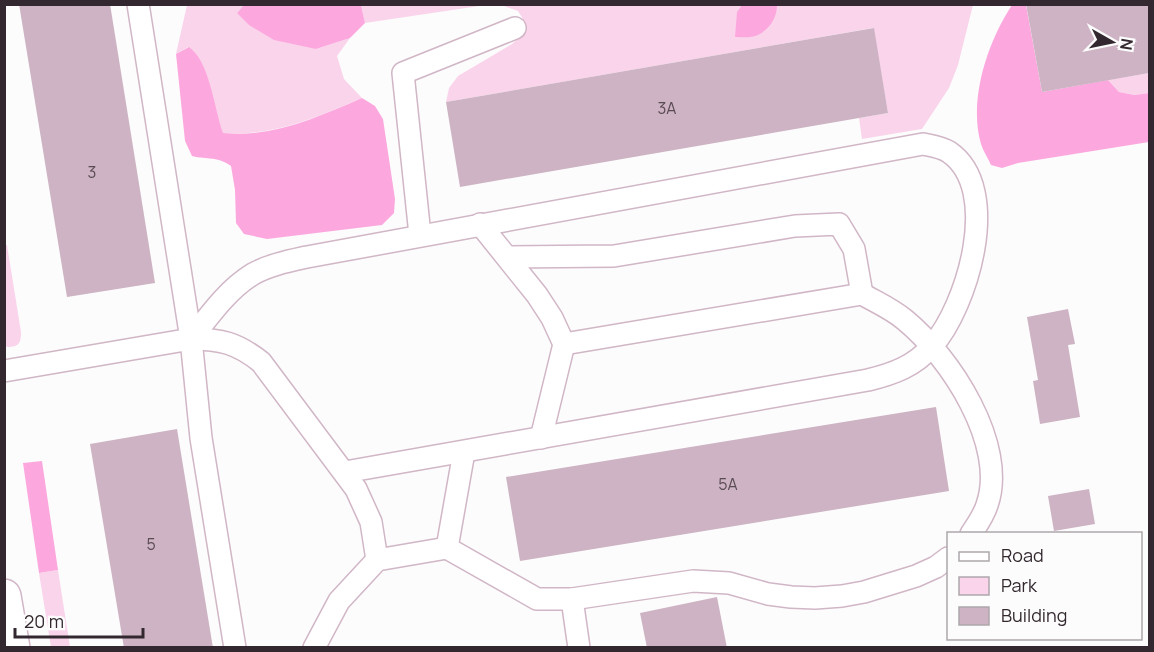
<svg xmlns="http://www.w3.org/2000/svg" width="1154" height="652" font-family="Manrope,sans-serif">
<style>
.green{fill:#fad4eb}
.forest{fill:#fca8df}
.building{fill:#cdb3c3}
.lines{fill:none;stroke-linecap:round;stroke-linejoin:round}
.service-casing{stroke:#d1b6c6;stroke-width:24}
.tertiary-casing{stroke:#d1b6c6;stroke-width:36}
.service{stroke:#fff;stroke-width:21}
.tertiary{stroke:#fff;stroke-width:33}
.labels{text-anchor:middle;stroke-width:5;stroke-linejoin:round;paint-order:stroke}
.number-label{font-size:16px;fill:#5a4b54}
</style>
<rect width="100%" height="100%" fill="#fcfcfc"/>
<g class="green">
<path d="M187,5H245L237,13L316,49L350,38L337,56L344,79L362,98C318,117 272,137 222,133L205,72L188,47L176,54Z"/>
<path d="M361,5H973L958,65L949,88L922,129L862,139L859,118L888,113L873,28L446,102L449,88L458,76L512,44L524,34L523,19L518,11L504,6L486,5L365,23Z"/>
<path d="M1149,73V93L1136,95L1119,92L1108,80Z"/>
<path d="M5,245H7L21,332C21,343 19,347 7,347L5,345Z"/>
<path d="M58,570L70,647H51L39,573Z"/>
</g>
<g class="forest">
<path d="M245,4L361,5L365,23L350,38L316,49L274,40L249,25L237,13Z"/>
<path d="M742,5H777C777,18 769,31 755,36C750,38 741,37 735,37L737,12Z"/>
<path d="M1012,5H1026L1042,92L1108,80L1119,92L1135,95L1149,93V142L1018,163L1002,168L991,165C988,158 983,151 981,144C968,100 988,41 1012,5Z"/>
<path d="M189,47C210,62 214,108 223,133C272,138 318,117 362,98L375,106L383,119L395,199L394,213L382,225L267,239L244,234L236,223L235,190L231,166C217,156 208,160 192,156L185,141L176,54Z"/>
<path d="M42,461L58,570L39,573L23,463Z"/>
</g>
<g class="building">
<path d="M19,4H110L155,283L67,297Z"/>
<path d="M1026,4H1149V73L1042,92Z"/>
<path d="M874,28L888,113L460,187L446,102Z"/>
<path d="M1068,309L1075,344L1068,345L1080,417L1040,424L1033,381L1038,380L1027,317Z"/>
<path d="M936,407L949,491L520,561L506,477Z"/>
<path d="M177,429L213,648H124L90,444Z"/>
<path d="M1089,489L1095,524L1054,531L1048,496Z"/>
<path d="M717,597L727,648H647L640,613Z"/>
</g>
<g class="lines">
<defs>
<g id="service">
<path d="M138,4L191,339C221,339 237,343 261,362L356,489L371,522L377,560"/>
<path d="M480,224L537,295L552,318L564,344L541,438"/>
<path d="M420,235L403,73L515,28"/>
<path d="M508,257L614,256L795,226L839,224L854,249L862,294"/>
<path d="M191,339L201,438L235,648"/>
<path d="M564,344L862,294C876,302 892,309 905,320C950,357 1008,445 987,505C984,515 977,525 971,534"/>
<path d="M4,371L191,339C209,316 227,290 253,274C269,265 289,261 307,257L923,144C932,146 941,147 949,152C1003,189 967,307 932,346C915,366 893,374 868,380L345,472"/>
<path d="M447,548L464,452"/>
<path d="M572,599L579,648"/>
<path d="M314,648L339,601L377,560L447,548L537,599H572L693,581L729,583L768,594L791,597L815,598L842,596L864,592L916,576L936,567L948,558"/>
</g>
<path id="tertiary" d="M4,596L13,648"/>
</defs>
<use href="#service" class="service-casing"/>
<use href="#tertiary" class="tertiary-casing"/>
<use href="#service" class="service"/>
<use href="#tertiary" class="tertiary"/>
</g>
<g class="labels">
<g class="number-label">
<text x="667" y="114">3А</text>
<text x="92" y="178">3</text>
<text x="728" y="490">5А</text>
<text x="151" y="550">5</text>
</g>
</g>
<rect width="1154" height="652" fill="none" stroke="#33282f" stroke-width="12"/>
<rect x="947" y="532" width="195" height="108" fill="#fcfcfc" stroke="#aca7aa" stroke-width="1.5"/>
<rect x="959" y="552" width="30" height="9" fill="#ffffff" stroke="#aca7aa" stroke-width="1.5"/>
<text x="1001" y="562" font-size="18" fill="#33282f">Road</text>
<rect x="959" y="577" width="30" height="18" fill="#fad4eb" stroke="#aca7aa" stroke-width="1.5"/>
<text x="1001" y="592" font-size="18" fill="#33282f">Park</text>
<rect x="959" y="607" width="30" height="18" fill="#cdb3c3" stroke="#aca7aa" stroke-width="1.5"/>
<text x="1001" y="622" font-size="18" fill="#33282f">Building</text>
<g transform="translate(1112 42) rotate(99)" stroke="#fcfcfc" stroke-width="4.5" paint-order="stroke">
<path d="M0-4.5L10 22L0 15L-10 22Z" fill="#33282f"/>
<text y="-9" font-size="16" font-weight="bold" text-anchor="middle" fill="#33282f">N</text>
</g>
<path d="M15 628v9h128v-9" fill="none" stroke="#33282f" stroke-width="3"/>
<text x="24" y="628" font-size="18" fill="#33282f" stroke="#fcfcfc" stroke-width="4.5" paint-order="stroke">20 m</text>
</svg>
